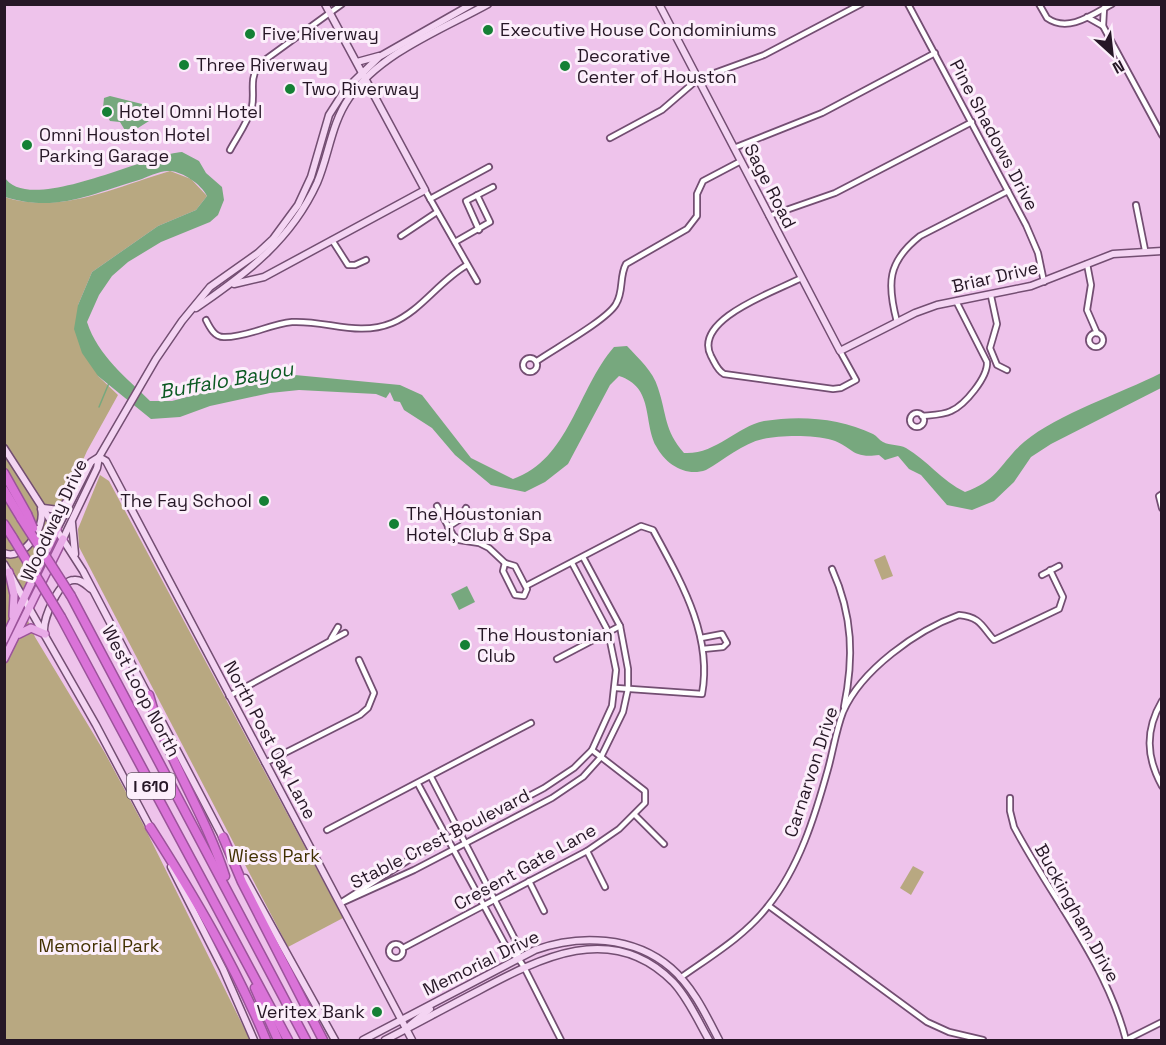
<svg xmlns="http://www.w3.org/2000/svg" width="1166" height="1045" font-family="'Space Grotesk',sans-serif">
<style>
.green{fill:#b8a881}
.water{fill:#77a87e}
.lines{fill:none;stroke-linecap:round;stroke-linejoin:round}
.stream{stroke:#77a87e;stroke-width:1.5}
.street-casing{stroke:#734e72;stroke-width:8}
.secondary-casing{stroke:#734e72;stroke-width:9}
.primary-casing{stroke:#9b539a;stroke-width:10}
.highway-casing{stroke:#9b539a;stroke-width:11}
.street{stroke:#fff;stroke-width:4.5}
.secondary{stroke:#f4d5f3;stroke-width:6}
.primary{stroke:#e9abe8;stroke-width:7}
.highway{stroke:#da73d8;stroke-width:8}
.highway-bridge-casing{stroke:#9b539a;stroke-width:11;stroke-linecap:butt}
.highway-bridge{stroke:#da73d8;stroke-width:8}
.poi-dot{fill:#158035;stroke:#fceffb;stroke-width:2}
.labels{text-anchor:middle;stroke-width:6;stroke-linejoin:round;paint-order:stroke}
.shield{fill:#fceffb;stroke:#665866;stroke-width:1.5}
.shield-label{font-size:16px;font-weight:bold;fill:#261726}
.poi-label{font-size:18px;fill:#261726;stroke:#fceffb;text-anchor:start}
.street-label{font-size:18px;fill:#261726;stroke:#fceffb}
.park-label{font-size:18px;fill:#402f00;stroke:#fceffb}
.water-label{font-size:20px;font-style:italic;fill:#0b5922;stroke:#fceffb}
</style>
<rect width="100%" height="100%" fill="#eec3eb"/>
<g class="green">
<path d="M170,171L191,179L207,196L196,210L158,226L92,272L78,305L98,376L118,395L87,451L20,602L35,637L105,753L143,824L250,1040H5L4,197C62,215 115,187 170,171Z"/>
<path d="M100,475L109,481L343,918L288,947L79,547L78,529Z"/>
<path d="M885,555L893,576L882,580L874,560Z"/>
<path d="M913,866L924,872L911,895L900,888Z"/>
</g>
<g class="water">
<path d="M110,96L146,105L151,113L149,121L138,128L132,126L126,132L120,122L110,121L103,108L104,98Z"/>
<path d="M182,152L199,161L206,173L222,187L224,200L218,215L210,222L161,242L128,262L112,276L99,295L87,322C98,356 126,377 150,401H172L246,381L295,375L400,385L422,395L471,458L513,479C569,460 578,388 614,347L627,346C639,359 653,371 658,388C667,415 664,430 684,453C715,455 736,427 764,421C800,415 840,418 873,434C877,436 879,440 883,442C890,446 899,444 906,448C927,460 942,481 965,492C998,481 1001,462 1024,442C1059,413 1120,394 1161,373V388L1051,444L1031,457L1014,482L994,501L972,510L947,505L921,475L909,469L898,456L885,460L879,455C851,459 852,446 832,440C814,435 782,435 763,439C743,443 724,460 706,470C686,477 666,465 656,446C643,421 654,387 619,376L610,385L568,464L545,482L525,492L491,485L455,455L432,428L404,410L400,402L394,401L390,392L386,398L376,394L299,390L270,393L210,406L180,417L151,419L98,376L82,353L74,329L78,305L92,272L158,226L196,210L207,196C201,184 183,172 170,171C161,170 147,177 139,180C90,194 57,213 5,197L4,176C26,217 147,154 182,152Z"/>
<path d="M467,586L475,602L459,610L451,594Z"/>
</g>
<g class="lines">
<path class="stream" d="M99,407L109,383"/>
<defs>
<g id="street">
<path d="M908,4L1026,225L1038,253L1044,282"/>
<path d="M1039,4L1047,18C1068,33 1092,15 1112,4"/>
<path d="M1104,8L1103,26L1162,135"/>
<path d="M1087,17L1103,26"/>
<path d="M610,138L662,110L698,79L764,55L861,4"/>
<path d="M734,148L822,113L935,53"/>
<path d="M230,150C237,137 248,122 252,107C255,92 249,81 258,65L342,4"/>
<path d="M425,190L477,281"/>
<path d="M430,199L489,167"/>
<path d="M1136,205L1145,250"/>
<path d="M769,216L835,193L972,122"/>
<path d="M479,230L466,201L493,187"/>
<path d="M401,236L437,212"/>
<path d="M332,240L348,265H355L366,260"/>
<path d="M455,242L490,222L477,195"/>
<path d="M1087,264L1091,285L1087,310L1097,333"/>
<path d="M801,278C777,291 692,319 711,356C715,363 717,370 724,374L833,389L841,388L856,380L840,351"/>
<path d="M991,296L997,324L990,348L997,365L1007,370"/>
<path d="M206,320C210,328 215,338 225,337C248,337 270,324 292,322C326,320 358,337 392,323C421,311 439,281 467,265"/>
<path d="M897,322C887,284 887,262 920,236L1008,191"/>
<circle cx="1096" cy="340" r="7"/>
<circle cx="530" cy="365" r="7"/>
<path d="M537,361C554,349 607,320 616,304C624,291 619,277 626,264L687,229L697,216V194L703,181L741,161"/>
<circle cx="917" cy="420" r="7"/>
<path d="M922,416C932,415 943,415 951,411C965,405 988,377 987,362L956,301"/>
<path d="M1162,494L1159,496L1162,508"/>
<path d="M437,506L453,535L459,540L479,543L489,548L505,563"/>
<path d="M448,527L459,520L466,508"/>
<path d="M505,563L515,566L527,589L524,596L515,595L503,571Z"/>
<path d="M832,569C853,616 854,658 844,707"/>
<path d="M1042,575L1059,566"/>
<path d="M526,586L641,526L653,530C680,580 713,635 702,694L616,688"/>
<path d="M701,638L722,634L727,643L723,647L703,649"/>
<path d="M331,639L338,627"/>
<path d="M557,659L620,626"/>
<path d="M229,696L345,633"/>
<path d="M1162,701C1145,730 1146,757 1162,786"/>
<path d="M265,763L360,715L368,708L374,693L359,660"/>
<path d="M431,777L519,947L518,958"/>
<path d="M418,784L509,952L518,958L524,967L561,1040"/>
<path d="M1010,798V811L1014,827C1051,897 1106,962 1126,1040"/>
<path d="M635,815L664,844"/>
<path d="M327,830L531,723"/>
<path d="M587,851L605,887"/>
<path d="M529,881L544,911"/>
<path d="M342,902L410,859L544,788L574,768L592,750L612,706L616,670L608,631L572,563"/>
<path d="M341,903L414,870L552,798L583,777L601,757L623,712L628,689V669L620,626L583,557"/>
<path d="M769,906L927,1022L949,1032L983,1040"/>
<circle cx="396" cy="951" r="7"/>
<path d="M403,948L587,851L619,829L645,803V791L592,750"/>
<path d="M680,978C711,956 745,936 768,906C799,868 815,816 828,769C833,751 836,730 843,712C861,670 917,630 959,615C981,617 982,627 994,640L1059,609L1063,597L1050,570"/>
<path d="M1126,1040L1162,1022"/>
</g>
<g id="secondary">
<path d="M659,4L840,351L915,313L937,305L1031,286L1113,254L1162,251"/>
<path d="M357,62L379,56"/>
<path d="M234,284L264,277L425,190L325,4"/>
<path d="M196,308C246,274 291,240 317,183C329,155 331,124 349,98C380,53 441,30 488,4"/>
<path d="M4,448L83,571L149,697"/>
<path d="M99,457L106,461L412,1040"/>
<path d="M43,508L59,510L68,500"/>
<path d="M72,523L75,554"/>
<path d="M57,529L91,462L99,457"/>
<path d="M63,539L97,468L99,457L156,359L182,321L210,287L258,253L273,239L298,205L311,177L329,115L345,90L379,57L472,4"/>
<path d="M4,553C24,562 46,526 41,509"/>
<path d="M4,564L96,725L151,829"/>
<path d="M44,630C44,617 59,580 74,580C81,579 86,585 91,589"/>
<path d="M158,714L224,840"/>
<path d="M171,867L223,969L254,1040"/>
<path d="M245,878L335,1040"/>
<path d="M410,1025L430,1009"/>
<path d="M363,1040L535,950C579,934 634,936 671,968C693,987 706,1015 719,1040"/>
<path d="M385,1040C416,1024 447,1007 478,991C540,958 612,920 673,982C688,998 698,1021 709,1040"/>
</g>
<g id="primary">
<path d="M9,572L14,595L13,616"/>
<path d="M19,634L31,628L45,634"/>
<path d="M4,640L57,529"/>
<path d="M4,659L63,539"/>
</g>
<g id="highway">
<path d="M4,473L27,514"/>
<path d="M4,490L21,518"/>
<path d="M4,524L13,538"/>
<path d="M71,596L306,1040"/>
<path d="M61,617L288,1040"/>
<path d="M149,695C166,758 205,813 225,876"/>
<path d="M150,827C194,896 235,965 266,1040"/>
<path d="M223,837L242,882L323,1040"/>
<path d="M255,988L278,1040"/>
</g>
</defs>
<use href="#street" class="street-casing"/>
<use href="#secondary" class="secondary-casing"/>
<use href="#primary" class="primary-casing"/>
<use href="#highway" class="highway-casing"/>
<use href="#street" class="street"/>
<use href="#secondary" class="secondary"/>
<use href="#primary" class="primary"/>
<use href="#highway" class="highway"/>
<defs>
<g id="highway-bridge">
<path d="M27,514L33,528"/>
<path d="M21,518L71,596"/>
<path d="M13,538L61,617"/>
</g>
</defs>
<use href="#highway-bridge" class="highway-bridge-casing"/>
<use href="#highway-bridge" class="highway-bridge"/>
</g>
<g class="poi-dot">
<circle cx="488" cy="30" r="6"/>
<circle cx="250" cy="34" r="6"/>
<circle cx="184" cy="65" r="6"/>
<circle cx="565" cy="66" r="6"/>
<circle cx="290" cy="89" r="6"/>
<circle cx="107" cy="112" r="6"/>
<circle cx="27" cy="145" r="6"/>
<circle cx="264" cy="501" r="6"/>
<circle cx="394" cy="524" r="6"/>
<circle cx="465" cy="645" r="6"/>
<circle cx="377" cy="1012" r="6"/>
</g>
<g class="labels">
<rect class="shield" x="127" y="773" width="48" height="26" rx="4.5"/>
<g class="shield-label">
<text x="151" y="792">I 610</text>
</g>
<g class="poi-label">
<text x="500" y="36">Executive House Condominiums</text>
<text x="262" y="40">Five Riverway</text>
<text x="577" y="62">Decorative<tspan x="577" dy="21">Center of Houston</tspan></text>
<text x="196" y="71">Three Riverway</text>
<text x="302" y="95">Two Riverway</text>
<text x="119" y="118">Hotel Omni Hotel</text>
<text x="39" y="141">Omni Houston Hotel<tspan x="39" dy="21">Parking Garage</tspan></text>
<text x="252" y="507" text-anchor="end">The Fay School</text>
<text x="406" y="520">The Houstonian<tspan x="406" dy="21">Hotel, Club &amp; Spa</tspan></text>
<text x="477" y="641">The Houstonian<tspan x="477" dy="21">Club</tspan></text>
<text x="365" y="1018" text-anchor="end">Veritex Bank</text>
</g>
<g class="street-label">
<text transform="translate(994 135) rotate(62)" y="6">Pine Shadows Drive</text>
<text transform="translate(770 186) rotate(63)" y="6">Sage Road</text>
<text transform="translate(995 277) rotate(-13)" y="6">Briar Drive</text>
<text transform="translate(54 520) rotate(-65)" y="6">Woodway Drive</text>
<text transform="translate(141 691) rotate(62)" y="6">West Loop North</text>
<text transform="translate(270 740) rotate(62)" y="6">North Post Oak Lane</text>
<text transform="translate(811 772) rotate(-72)" y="6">Carnarvon Drive</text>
<text transform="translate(440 839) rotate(-27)" y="6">Stable Crest Boulevard</text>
<text transform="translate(525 867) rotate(-29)" y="6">Cresent Gate Lane</text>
<text transform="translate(1077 913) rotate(61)" y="6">Buckingham Drive</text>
<text transform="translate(481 963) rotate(-26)" y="6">Memorial Drive</text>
</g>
<g class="park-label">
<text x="274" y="862">Wiess Park</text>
<text x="99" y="952">Memorial Park</text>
</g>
<g class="water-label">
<text transform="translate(226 380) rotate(-10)" y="7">Buffalo Bayou</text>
</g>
</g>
<rect width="1166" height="1045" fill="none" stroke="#261726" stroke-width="12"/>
<g transform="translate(1112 54) rotate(153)" stroke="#fceffb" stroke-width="4.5" paint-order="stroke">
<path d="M0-4.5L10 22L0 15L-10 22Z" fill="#261726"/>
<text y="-9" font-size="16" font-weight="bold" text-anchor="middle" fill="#261726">N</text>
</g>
</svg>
